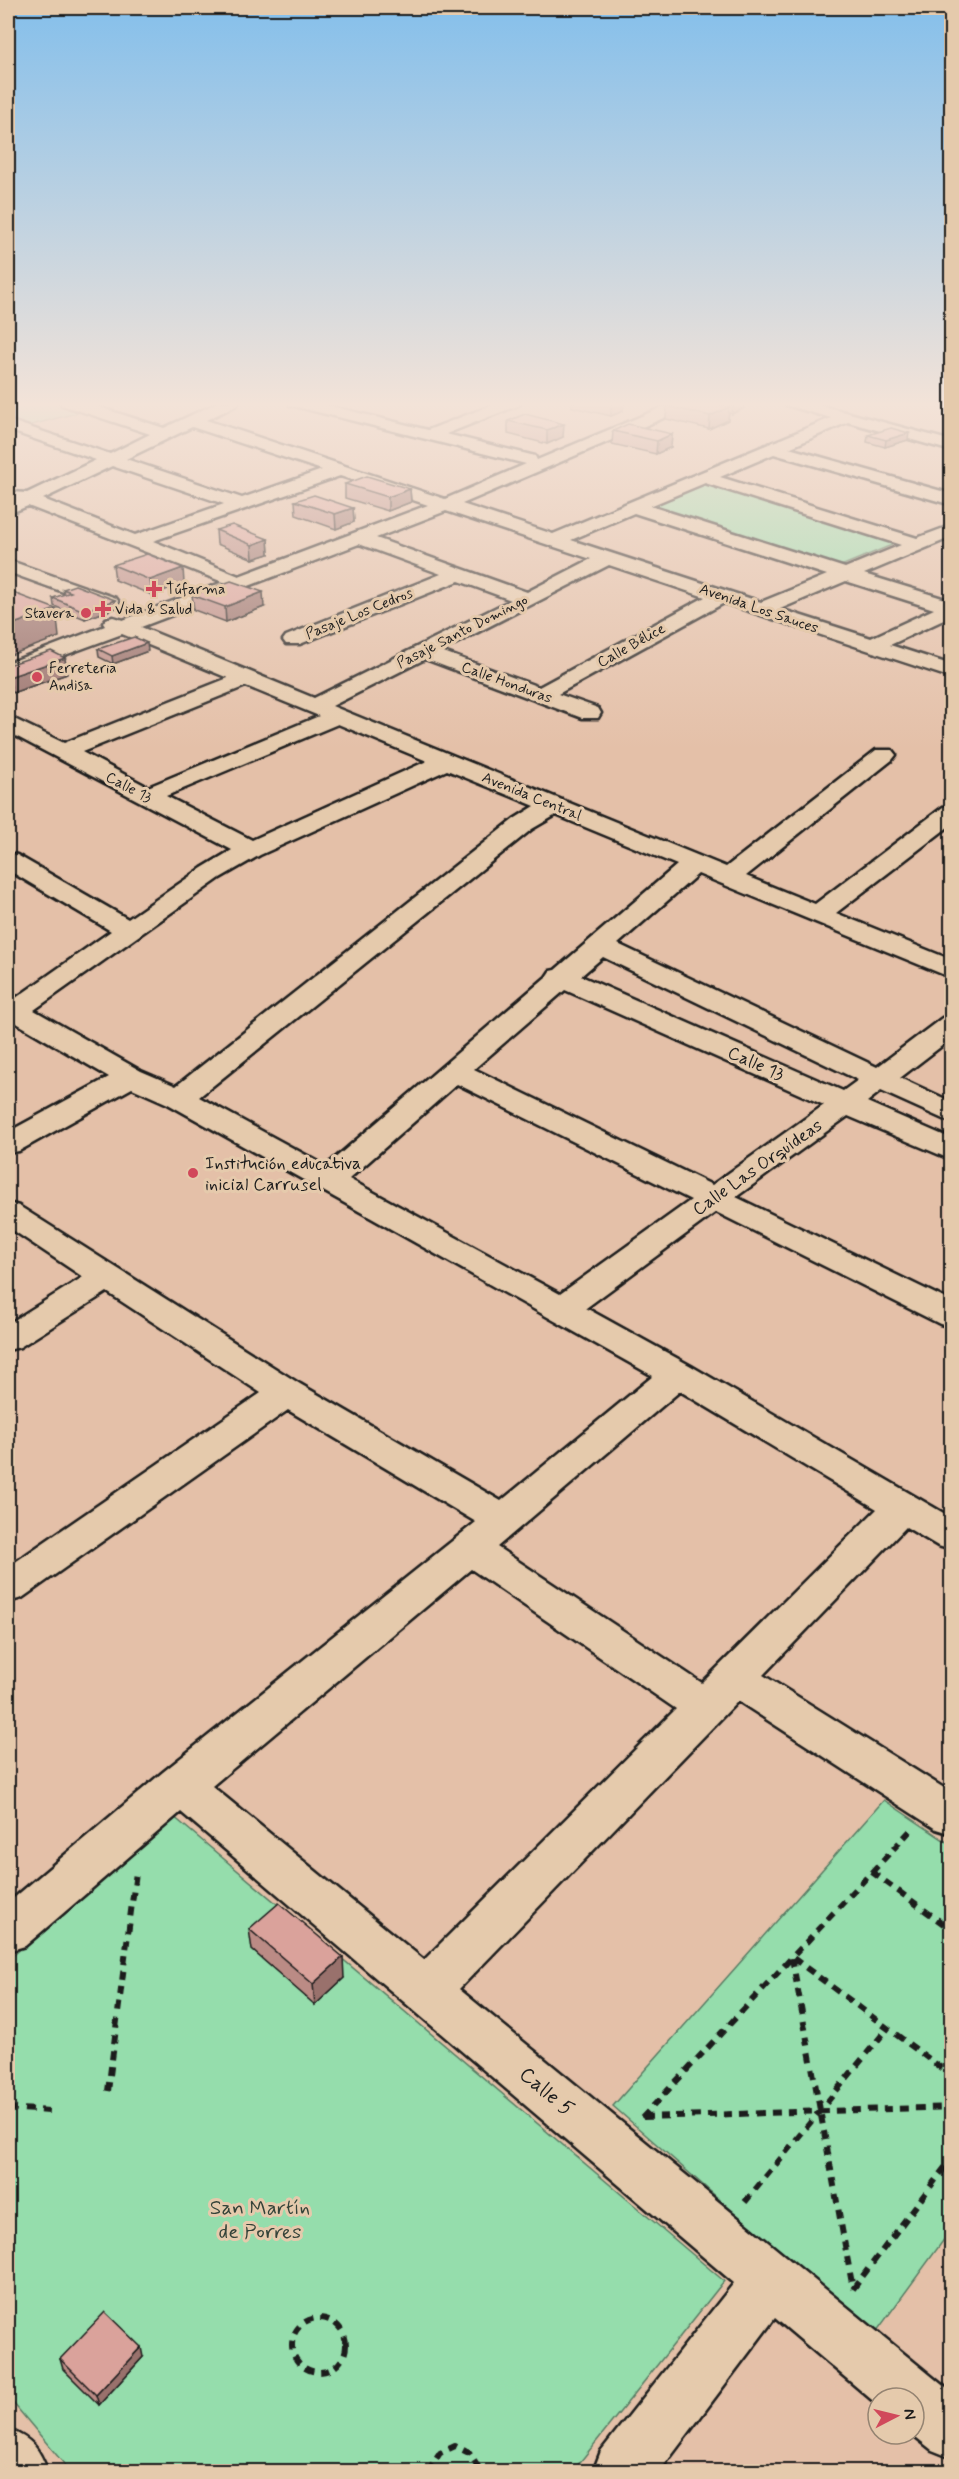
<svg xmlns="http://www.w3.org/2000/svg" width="959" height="2479" font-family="Mynerve,sans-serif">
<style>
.green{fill:#95ddac;stroke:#587c64;stroke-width:1.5}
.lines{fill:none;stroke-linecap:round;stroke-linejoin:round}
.minor-casing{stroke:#1c1c1c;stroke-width:5}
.path{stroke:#1c1c1c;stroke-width:6;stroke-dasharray:9 7;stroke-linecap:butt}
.minor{fill:#e5caac;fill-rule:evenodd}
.wall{fill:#bb8b85;stroke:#1c1c1c;stroke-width:1.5}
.shaded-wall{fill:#99716c;stroke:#1c1c1c;stroke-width:1.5}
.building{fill:#daa29b;stroke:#1c1c1c;stroke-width:1.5}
.poi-dot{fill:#d1495b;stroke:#e5caac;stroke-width:2}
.labels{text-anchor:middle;stroke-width:6;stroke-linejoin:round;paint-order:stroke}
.far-poi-label{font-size:15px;fill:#1c1c1c;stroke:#e5caac;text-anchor:start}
.far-street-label{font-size:15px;fill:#1c1c1c;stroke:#e5caac}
.street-label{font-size:18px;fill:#1c1c1c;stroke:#e5caac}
.poi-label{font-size:18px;fill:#1c1c1c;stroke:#e5caac;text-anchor:start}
.near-street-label{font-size:21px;fill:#1c1c1c;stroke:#e5caac}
.near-park-label{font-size:21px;fill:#344339;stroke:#e5caac}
</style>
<rect width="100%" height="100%" fill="#e4c0a8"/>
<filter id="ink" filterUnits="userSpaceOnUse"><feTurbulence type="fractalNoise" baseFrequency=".0167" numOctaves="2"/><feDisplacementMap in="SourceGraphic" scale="12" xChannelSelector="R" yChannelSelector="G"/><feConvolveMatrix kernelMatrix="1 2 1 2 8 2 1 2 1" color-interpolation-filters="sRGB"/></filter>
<g filter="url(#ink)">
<g class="green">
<path d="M8,402H56L84,411L24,427L8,422Z"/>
<path d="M707,483L899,542L841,566L647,506Z"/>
<path d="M884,1800L951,1845V2230L874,2335L613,2106Z"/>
<path d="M173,1816L724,2281L573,2471H70L8,2397V1960Z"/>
</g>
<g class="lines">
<defs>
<g id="minor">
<path d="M60,402H83L164,428L219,402H239L237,405L206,420L445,499L526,464L290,405L288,402H314L428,430L500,402H521L519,405L446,434L535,456L537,460L675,402H696L694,405L462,504L553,534L831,418L786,405L784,402H809L952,441V451L848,422L789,448L952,494V505L774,454L720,477L917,538L952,525V537L864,574L952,601V616L890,645L952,665V678L724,603L558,694L598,708L601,713L598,718H582L425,659L332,706L726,867L876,750H892L896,755L892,760L746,876L815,904L943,807L952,805V824L836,913L952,960V978L698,874L618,944L877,1067L942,1018L952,1016V1038L900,1078L952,1102V1123L881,1091L867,1102L952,1139V1160L848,1116L736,1197L952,1302V1327L940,1324L716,1212L586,1308L691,1366L952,1518V1550L938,1546L906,1527L763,1675L952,1793V1834L936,1829L738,1701L459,1989L952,2393V2458L932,2450L912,2434L914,2398H878V2405L775,2318L659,2472H593L601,2451L734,2283L181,1812L25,1946L8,1951V1903L163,1772L476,1522L288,1410L22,1598L8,1602V1567L261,1393L107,1292L20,1347L8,1350V1324L83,1277L8,1227V1203L19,1206L300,1384L501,1501L653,1376L168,1104L132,1088L19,1151L8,1153V1132L109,1077L8,1018V999L13,1000L111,931L8,870V853L17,855L128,919L202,868L232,850L8,732V716L64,743L228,678L122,634L8,676V663L105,626L103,623L106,619L113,617L123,620L223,582L28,506L8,514V502L12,500L9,496L12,492L27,493L96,460L8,430V420L110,454L150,434L62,405ZM192,427L322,470L242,498L126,459ZM112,466L224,504L135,535L43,499ZM340,476L428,505L239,576L153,541ZM705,483L901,545L845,568L650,506ZM446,511L591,559L527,592L376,538ZM634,513L827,575L761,602L571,540ZM359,544L441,574L286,636L283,640L286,644H300L459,581L511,600L314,698L141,627ZM609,565L705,597L539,687L441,651ZM846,581L934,609L871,638L780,609ZM246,686L319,716L148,787L82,752ZM338,724L427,761L252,840L166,796ZM447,770L535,806L514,819L176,1086L141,1071L34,1010L220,878L260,855ZM556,815L677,865L555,970L550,971L546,977L326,1166L199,1097L532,829ZM603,957L858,1080L843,1091L581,976ZM565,990L824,1105L712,1185L474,1069ZM457,1084L691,1200L560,1294L349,1179ZM680,1391L877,1509L702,1683L497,1547ZM471,1569L676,1709L424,1960L212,1786Z"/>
<path d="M940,402H952V407L942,405Z"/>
<path d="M8,560L116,598L119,602L116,606H102L8,572Z"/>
<path d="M8,2429C33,2440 38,2447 48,2472H8Z"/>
</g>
</defs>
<use href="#minor" class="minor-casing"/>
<g class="path">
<path d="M872,1872L952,1930"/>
<path d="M792,1958L853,2289"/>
<path d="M793,1958L952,2076"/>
<path d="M108,2091L136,1872"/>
<path d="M8,2108L50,2111"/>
<path d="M643,2117L952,2107"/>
<path d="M642,2118L911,1830"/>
<path d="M745,2202L887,2029"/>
<path d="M853,2289L952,2158"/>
<circle cx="319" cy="2345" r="27"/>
<path d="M428,2472L440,2453L455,2446L469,2453L481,2472"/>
</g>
<use href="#minor" class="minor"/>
</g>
<g class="wall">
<path d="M572,402H624L623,411L611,416L572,407Z"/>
<path d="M678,402H744V408L732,414L729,413L728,420L709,429L666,419L667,406Z"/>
<path d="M525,414L563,437L547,444L508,434V421Z"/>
<path d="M613,431L672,434L671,447L656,454L612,444Z"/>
<path d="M868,435L908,440L885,447L867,442Z"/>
<path d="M345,484L410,489L411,502L388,511L345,498Z"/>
<path d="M295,501L353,508L354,522L336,529L296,515Z"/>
<path d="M216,530L268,539L269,554L253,559L217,544Z"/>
<path d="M113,565L184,583L152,595L115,580Z"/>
<path d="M63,589L116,608L85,619L54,606L53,598L64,595Z"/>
<path d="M192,595L264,607L226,622L194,610Z"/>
<path d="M98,649L148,651L113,664L99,657Z"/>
<path d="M8,665L67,674L12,693L8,691Z"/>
<path d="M249,1929L344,1978L315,2005L252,1950Z"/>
<path d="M143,2357L99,2405L63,2369L60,2359Z"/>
</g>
<g class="shaded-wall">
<path d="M616,402H624L623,411L611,416V403Z"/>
<path d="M733,402H744V408L732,414Z"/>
<path d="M729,407L728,420L709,429L710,416Z"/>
<path d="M564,424L563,437L547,444V430Z"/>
<path d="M909,433L908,440L885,447L886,440Z"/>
<path d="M672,434L671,447L656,454L657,441Z"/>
<path d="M410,489L411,502L388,511V497Z"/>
<path d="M353,508L354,522L336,529L335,514Z"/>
<path d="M268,539L269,554L253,559L252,545Z"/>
<path d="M183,568L184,583L152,595L150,580Z"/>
<path d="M263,592L264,607L226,622L225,607Z"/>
<path d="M115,600L116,608L85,619L84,611Z"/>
<path d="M56,609L59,637L8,656V626Z"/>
<path d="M147,643L148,651L113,664L112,656Z"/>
<path d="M65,658L67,674L12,693L9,677Z"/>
<path d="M343,1957L344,1978L315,2005L313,1984Z"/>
<path d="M141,2347L143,2357L99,2405L96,2395Z"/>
</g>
<g class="building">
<path d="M603,402H616L611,403Z"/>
<path d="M678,402H702L729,407L710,416L667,406Z"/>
<path d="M525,414L564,424L547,430L508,421Z"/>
<path d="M628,424L672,434L657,441L613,431Z"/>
<path d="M891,428L909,433L886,440L868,435Z"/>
<path d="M367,476L410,489L388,497L345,484Z"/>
<path d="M314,495L353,508L335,514L295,501Z"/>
<path d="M232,525L268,539L252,545L216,530Z"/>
<path d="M147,554L183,568L150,580L113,565Z"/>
<path d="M231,581L263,592L225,607L192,595Z"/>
<path d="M75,585L115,600L84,611L53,598L71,592L63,589Z"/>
<path d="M8,591L56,609L8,626Z"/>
<path d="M134,637L147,643L112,656L98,649Z"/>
<path d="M51,651L65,658L9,677L8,676V665Z"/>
<path d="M279,1903L343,1957L313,1984L249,1929Z"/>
<path d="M105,2312L141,2347L96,2395L60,2359Z"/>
</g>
</g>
<linearGradient id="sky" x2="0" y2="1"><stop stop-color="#84bfeb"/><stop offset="0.54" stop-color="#f3e3d8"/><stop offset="1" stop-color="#f3e3d8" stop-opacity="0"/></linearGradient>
<rect width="959" height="749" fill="url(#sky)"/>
<g class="poi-dot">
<path d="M151 580h6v6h6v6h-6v6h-6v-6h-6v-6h6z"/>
<path d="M100 600h6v6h6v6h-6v6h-6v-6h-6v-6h6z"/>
<circle cx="86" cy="613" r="6"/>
<circle cx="37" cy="677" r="6"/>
<circle cx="193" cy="1173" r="6"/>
</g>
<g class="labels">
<g class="far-poi-label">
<text x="166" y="594">Túfarma</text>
<text x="115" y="614">Vida &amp; Salud</text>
<text x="74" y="618" text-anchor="end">Stavera</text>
<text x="49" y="673">Ferreteria<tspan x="49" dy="17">Andisa</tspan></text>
</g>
<g class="far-street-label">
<text transform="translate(759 608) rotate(19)" y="5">Avenida Los Sauces</text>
<text transform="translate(359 613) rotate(-22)" y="5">Pasaje Los Cedros</text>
<text transform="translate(462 631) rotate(-27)" y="5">Pasaje Santo Domingo</text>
<text transform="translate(631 645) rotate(-29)" y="5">Calle Bélice</text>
<text transform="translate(507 682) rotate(20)" y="5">Calle Honduras</text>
<text transform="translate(129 787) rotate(28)" y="5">Calle 13</text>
<text transform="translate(532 796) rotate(22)" y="5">Avenida Central</text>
</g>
<g class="street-label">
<text transform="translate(756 1063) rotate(24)" y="6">Calle 13</text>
<text transform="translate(757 1167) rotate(-35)" y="6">Calle Las Orquídeas</text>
</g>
<g class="poi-label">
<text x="205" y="1169">Institución educativa<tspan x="205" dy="21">inicial Carrusel</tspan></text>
</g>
<g class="near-street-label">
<text transform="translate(547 2091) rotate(40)" y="7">Calle 5</text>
</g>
<g class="near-park-label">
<text x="260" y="2214">San Martín<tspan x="260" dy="24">de Porres</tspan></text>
</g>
</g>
<rect width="959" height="2479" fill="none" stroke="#e5caac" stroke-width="30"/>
<rect x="15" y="15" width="929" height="2449" fill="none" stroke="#1c1c1c" stroke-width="2" filter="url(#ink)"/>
<g transform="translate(896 2416) rotate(83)"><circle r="28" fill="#e5caac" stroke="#958472" stroke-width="1.5"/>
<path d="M0-4.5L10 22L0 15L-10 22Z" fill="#d1495b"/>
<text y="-9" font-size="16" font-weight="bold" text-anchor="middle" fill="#1c1c1c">N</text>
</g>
</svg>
